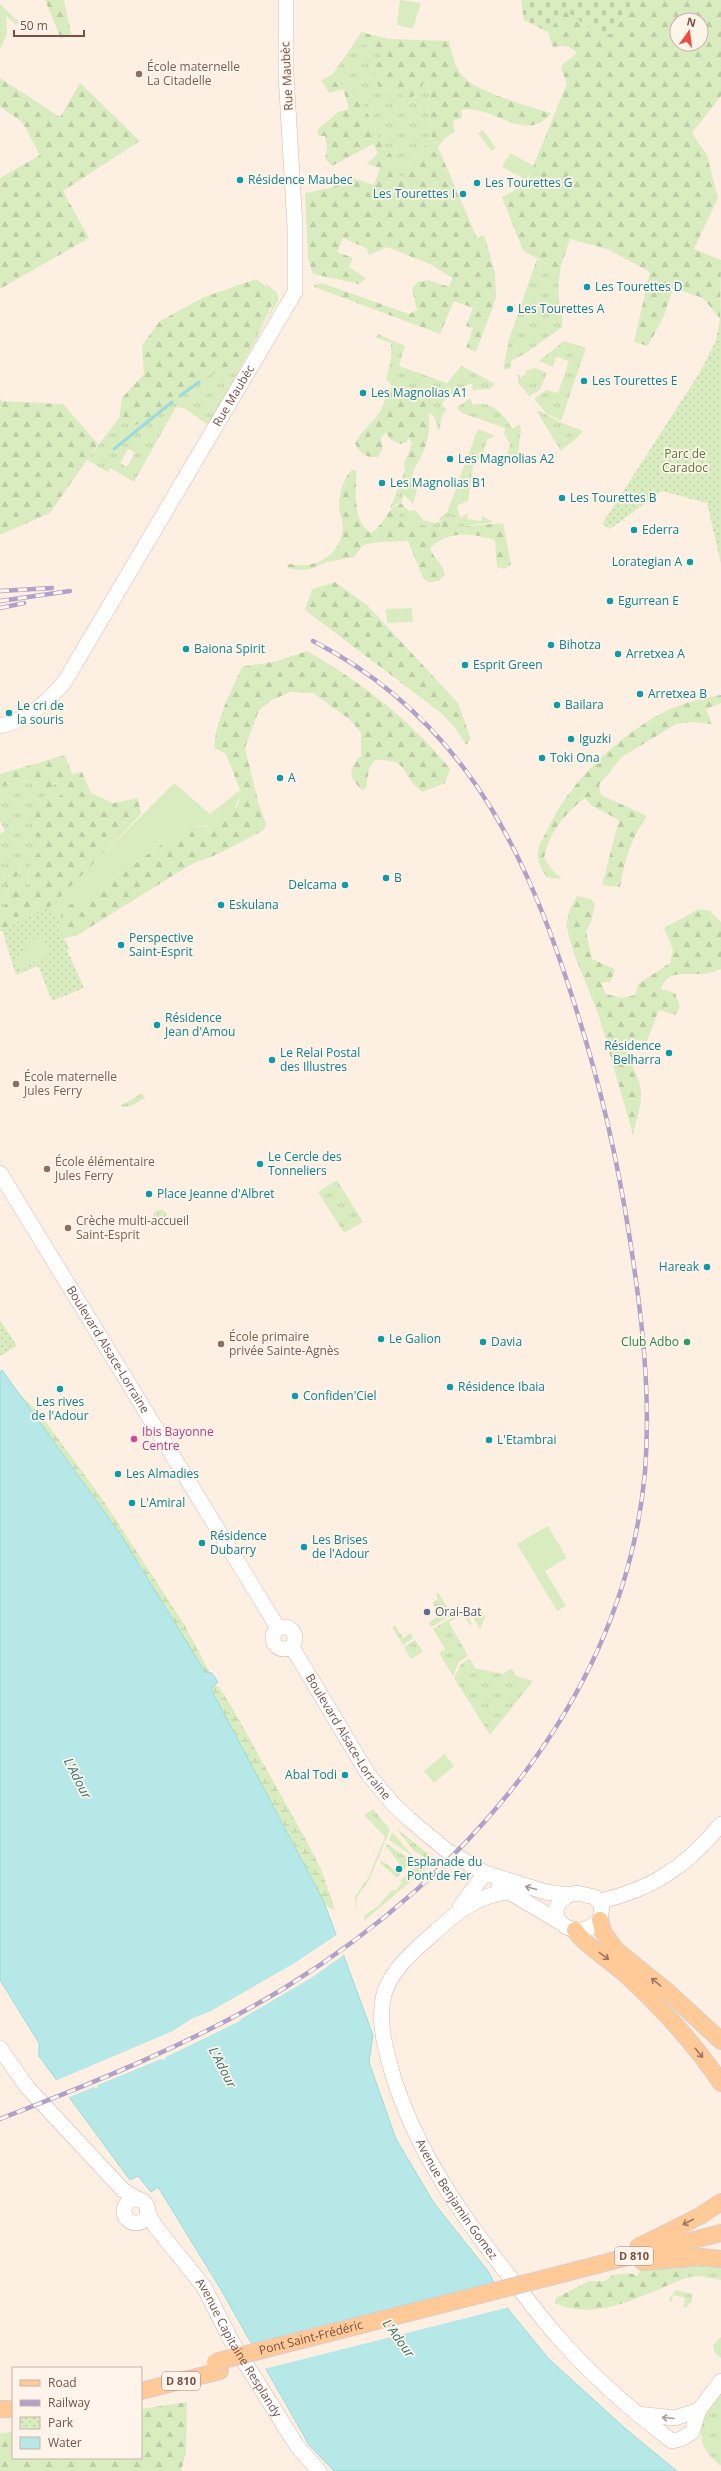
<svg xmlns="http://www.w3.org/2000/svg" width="721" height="2471" font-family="'Open Sans',sans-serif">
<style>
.grass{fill:url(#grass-tufts);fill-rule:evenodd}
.forest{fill:url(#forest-firs);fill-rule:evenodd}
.wetland{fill:url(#wetland-marsh)}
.cemetery{fill:url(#cemetery-stones)}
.park{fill:url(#park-dots)}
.garden{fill:#d9ecc0}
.water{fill:#b6e8e8;stroke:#9cdbdb}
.pier{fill:#feefe3}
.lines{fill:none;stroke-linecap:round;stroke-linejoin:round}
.stream{stroke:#9cdbdb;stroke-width:3}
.secondary-casing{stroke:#d8b7aa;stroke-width:16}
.primary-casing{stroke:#d9cecb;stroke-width:18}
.secondary{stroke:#fff;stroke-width:15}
.primary{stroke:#ffc998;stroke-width:16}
.rail-casing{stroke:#b0a1c8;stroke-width:4.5}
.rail{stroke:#fff4ea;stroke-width:3;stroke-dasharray:9;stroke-linecap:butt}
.primary-bridge-casing{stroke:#d9cecb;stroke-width:18;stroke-linecap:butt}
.primary-bridge{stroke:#ffc998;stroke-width:16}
.oneway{stroke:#ad9791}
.oneway2{stroke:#a0755f}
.education-dot{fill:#8d6e63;stroke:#fff4ea;stroke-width:1.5}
.culture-dot{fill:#0f9aa8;stroke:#fff4ea;stroke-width:1.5}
.leisure-dot{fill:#2e9e5b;stroke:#fff4ea;stroke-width:1.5}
.hotel-dot{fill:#d1479c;stroke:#fff4ea;stroke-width:1.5}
.service-dot{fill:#5c6f8a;stroke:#fff4ea;stroke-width:1.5}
.labels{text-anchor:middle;stroke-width:3.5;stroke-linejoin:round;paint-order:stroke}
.shield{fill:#fff4ea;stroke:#a08278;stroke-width:1}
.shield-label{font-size:11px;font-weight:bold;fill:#775147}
.education-label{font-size:12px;fill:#785e54;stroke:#fff4ea;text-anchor:start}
.street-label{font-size:12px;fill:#775147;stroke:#fff4ea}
.culture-label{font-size:12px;fill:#0d838f;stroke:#fff4ea;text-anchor:start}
.park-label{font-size:12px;fill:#57783c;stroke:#fff4ea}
.leisure-label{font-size:12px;fill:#27864d;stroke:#fff4ea;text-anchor:end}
.hotel-label{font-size:12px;fill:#b23c85;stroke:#fff4ea;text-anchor:start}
.service-label{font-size:12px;fill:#4e5e75;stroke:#fff4ea;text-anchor:start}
.water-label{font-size:13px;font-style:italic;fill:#377676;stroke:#fff4ea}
</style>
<defs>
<pattern id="grass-tufts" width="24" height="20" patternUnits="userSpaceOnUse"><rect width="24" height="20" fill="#d9ecc0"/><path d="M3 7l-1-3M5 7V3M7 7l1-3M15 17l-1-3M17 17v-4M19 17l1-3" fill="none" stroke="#becca6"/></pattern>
<pattern id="forest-firs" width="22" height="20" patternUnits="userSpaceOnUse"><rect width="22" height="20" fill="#d9ecc0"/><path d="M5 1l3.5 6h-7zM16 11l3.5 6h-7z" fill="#becca6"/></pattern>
<pattern id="wetland-marsh" width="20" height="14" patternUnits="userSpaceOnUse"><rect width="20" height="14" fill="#d9ecc0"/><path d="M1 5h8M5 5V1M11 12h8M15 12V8" fill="none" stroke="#becca6"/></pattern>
<pattern id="cemetery-stones" width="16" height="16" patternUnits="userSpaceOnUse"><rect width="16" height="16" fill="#d9ecc0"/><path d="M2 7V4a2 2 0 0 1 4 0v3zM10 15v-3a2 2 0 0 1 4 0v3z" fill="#becca6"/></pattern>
<pattern id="park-dots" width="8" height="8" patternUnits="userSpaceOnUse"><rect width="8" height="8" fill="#d9ecc0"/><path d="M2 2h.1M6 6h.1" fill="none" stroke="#becca6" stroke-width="1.8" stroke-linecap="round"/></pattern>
</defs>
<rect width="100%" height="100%" fill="#feefe3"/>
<g class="grass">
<path d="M356,40L389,58L379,87L396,91L426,75L430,93L427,108L432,125V136L421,152L404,167V177L394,174L391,154L383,148L359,94L335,82L332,75Z"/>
<path d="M537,259L555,268L561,266C559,277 558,287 559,298C560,309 564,316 562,327L526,353L511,361V368L503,370L509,339Z"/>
<path d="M265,284C272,288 279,291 278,301L208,425L184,408L176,407L134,482L110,468L108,472L87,460L119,418L136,425C157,416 166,401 183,387C194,378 212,375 225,368C242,359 271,321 273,302C274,294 270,289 265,284ZM128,449L135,452L127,467L120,463Z"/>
<path d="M378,334L405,346L399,366L447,383L461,366L464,367L495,384L490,389L473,390L472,384H469L455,391L445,399L442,406L447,409L442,416L439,432L434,416L428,413L421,395L413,389L398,392L386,379L391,359V343L376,338Z"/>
<path d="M564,341L586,348L561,421L546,413L534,399L546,390L558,393L569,361L556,357L553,367L539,361Z"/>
<path d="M535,368L547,373L540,390L529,396L518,383V374L521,378L526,374L525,371Z"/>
<path d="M470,398L473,405C492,399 504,415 513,429L519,424L521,428L517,465L505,462L510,444L504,434L505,428L462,413L456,408Z"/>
<path d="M540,411L562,423L583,431C578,439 568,444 561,451L537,412Z"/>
<path d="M478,429L495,436L487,440L482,456L473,466L468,501L457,505L460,518L468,513L467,519L481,521L482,516L494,522L459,527L455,515L441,521L439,531H430L427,526L403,523L398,519L399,514L405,508L410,511L416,510L423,520L436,523L441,521L439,519L447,512Z"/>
<path d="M414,469L412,479L417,490L413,504L403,494L402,504H397L390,509L405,470Z"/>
<path d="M30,780L39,788L63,782L62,795L55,798L41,797L43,826L40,851L30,861L28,891H22L14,879L20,872L3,876L10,901L0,909V834L5,831L0,821V787Z"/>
<path d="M142,1093L145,1098C136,1103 130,1109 120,1106Z"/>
<path d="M337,1180L363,1222L344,1233L318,1192Z"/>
<path d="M438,1592L452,1615L431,1627L429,1622L440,1615L432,1602L438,1599L436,1595Z"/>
<path d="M468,1609L481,1610L485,1617L480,1629Z"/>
<path d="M461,1612L466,1613L472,1624L470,1625L463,1614L449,1622L468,1656L459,1662L453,1676L439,1653L445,1649L433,1629Z"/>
<path d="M395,1625L403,1638L411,1633L413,1638L403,1645L392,1627Z"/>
<path d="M415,1640L423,1652L411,1659L404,1647Z"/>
<path d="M470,1658L475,1668L503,1674L512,1668L516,1676L533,1681L490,1735L454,1678L461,1664Z"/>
<path d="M373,1809L390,1830L369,1880L357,1897V1912L355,1897L368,1878L385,1837L364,1815Z"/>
<path d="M396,1828L436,1860L364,1921L365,1915L378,1906L393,1889L395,1891L402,1883L400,1881L425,1857L414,1851Z"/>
<path d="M392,1832L412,1855H411L389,1840Z"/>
<path d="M387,1844L412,1861L404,1870L386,1846Z"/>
<path d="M381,1860L398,1873H401L397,1878L380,1863Z"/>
<path d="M685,2264L721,2265V2280L701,2276L686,2278L690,2269Z"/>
<path d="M676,2290L692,2294V2301L686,2308L683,2307L685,2298L673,2295L671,2303L669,2299Z"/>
<path d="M721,2337V2358L715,2353L713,2345Z"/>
<path d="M721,2390V2466C689,2441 700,2419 721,2390Z"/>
</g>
<g class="forest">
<path d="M45,0H64L71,34L61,39Z"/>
<path d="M635,0H721V96L692,133L707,155L718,198L694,249L721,260L720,319L703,298L673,288L664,316L648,346L634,342L650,272L607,249L570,239L561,266L555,268L523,251L502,197L526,184L567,83L561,70L563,64L577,53C570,45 563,45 553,47L548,32L565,10L610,34ZM677,20H701V44H677Z"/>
<path d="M361,32L389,39L449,41C452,55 455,70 467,80C482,93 531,107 551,113C526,146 491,103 461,110L462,118L453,121L455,132L445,138L438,147L477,238L484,235L495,273L496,298L476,352L466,348L473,328L466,326L473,308L454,301L440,334L314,287L315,285L322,283L409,314L417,310L412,289L417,282L429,280L449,287L452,278L432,265L387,247L370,255L366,248L343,238L337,252L353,258L349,267L366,278L359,284L313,274L308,259L305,193L330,188L353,178L374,185L380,168L367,164L378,153L373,144L332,166L325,159L327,149L325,136H319L317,130L338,112L349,109L343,89L329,93L321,80L332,75L335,82L353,87L359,94L383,148L391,154L396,167L394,174L404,177V167L421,152L432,136V125L427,108L430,93L426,76L420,91L408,100L396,91L379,87L374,77L377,63L389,58L356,40Z"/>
<path d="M0,78L60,117L80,83L140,141L63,191L89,238L0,289V178L40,155L22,122L0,107Z"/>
<path d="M256,279L272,291L273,303L260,330L247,350L226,368L184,386L150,419L136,425L119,418L122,398L144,374L142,345L160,321L204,297Z"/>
<path d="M392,387L398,392L417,390C437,415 430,445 414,469L405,470L404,464L412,443L408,437L407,442L400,444L391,440L386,433L381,437L383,448L378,457C366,458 360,454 355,443C361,431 372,424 379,413C385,405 385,392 392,387Z"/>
<path d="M0,398L2,401L63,404L98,444L50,513L0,535Z"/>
<path d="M352,470H356C357,490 351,521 371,533C385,525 387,505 402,504L405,508L399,514V519L403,523L427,526L430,531H439L441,521L455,515L459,527L503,523L511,564L505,569L497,567L495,540C471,533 449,530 430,548C435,561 442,561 445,575L439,581L428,582L423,578L408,541L377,542L363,545L354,557C345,559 336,560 328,562C310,568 308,573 288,568L287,566L290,564C315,570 341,555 343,528C343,521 339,513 339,506C339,494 343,478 352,470Z"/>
<path d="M335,582L367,605L458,703L471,739L466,745L456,729L441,713L305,610L312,589Z"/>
<path d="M307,651C362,683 410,719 450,769L445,783L423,792C400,778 413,759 375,760L369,768L366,788L362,790C349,777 347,769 361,756V733L349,719L313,693L290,692L272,700L259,710L245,748L258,801L266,824L264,830L218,854L190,865L76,936L64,938L58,928L62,908L91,895L187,826L206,827L238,806L240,790L226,754L214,748C216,719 230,694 242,667L277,661Z"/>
<path d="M721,695V703L706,709L712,724L692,722L676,724L622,757L599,785L601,795L647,816C632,836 624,862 620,887L602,885L619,820L592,806L585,798C565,813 549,833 544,858L554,872L562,878L556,879L547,877C542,870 537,862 538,852C538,846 543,838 546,833C567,784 614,740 660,714C679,704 700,698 721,695Z"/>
<path d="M65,755L72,774L82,772L91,793L113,803L138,798L141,814L53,906L6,930L0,931V909L10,901L3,876L7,866L16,861L21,864L20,872L14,879L22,891H28L30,861L40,851L35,846L36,833L43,826L30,819L28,810L41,797L55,798L62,795L63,783H55L49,789L39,788L30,780L0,787V774Z"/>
<path d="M577,896L591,899L595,904L591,922L586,931L592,959L615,969L611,981L601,983L606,994L622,998L635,995L638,984L670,963L673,950L664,928L699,909L710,911L721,922V969C715,971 709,974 703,974C686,975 667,969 661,989L675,993L680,1006L675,1015L659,1010L647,1041L629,1040C624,1056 636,1069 640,1085C644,1099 636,1120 633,1135L598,1013L574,954L566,925L570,909Z"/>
<path d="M685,2264L690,2269L686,2278C647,2293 597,2323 555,2303L556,2298L589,2281H605L613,2275L630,2273L637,2276L641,2269Z"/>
<path d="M187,2402L186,2453L181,2471H0V2433L13,2432V2458H141V2409Z"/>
</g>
<g class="wetland">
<path d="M17,1391L40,1414L101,1497L184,1624L210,1673H206L201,1668L151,1586L141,1566Z"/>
<path d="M213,1685L219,1687L233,1709L307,1842L321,1869L335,1910C318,1905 314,1883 307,1870C304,1864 297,1856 293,1849L295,1846L227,1722L211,1687Z"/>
</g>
<path class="cemetery" d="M521,0H635L610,34L601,36L565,10L548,32L524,20Z"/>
<g class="park">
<path d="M721,284V564L707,503L662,491L610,529L602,524L700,372L716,340L720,319Z"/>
<path d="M50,907L60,917L58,928L70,949L67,950L84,988L52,1001L38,966L16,975L2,930Z"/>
<circle cx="160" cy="1217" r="7"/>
<path d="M0,1320L17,1346L0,1356Z"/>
</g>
<g class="garden">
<path d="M400,0L421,3L413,29L397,25Z"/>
<path d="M0,4L19,22L16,25L6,16L7,34L0,49Z"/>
<path d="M483,130L496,148L491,151L478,133Z"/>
<path d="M510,153L534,166L526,180L502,167Z"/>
<path d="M412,608L413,622L387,623L386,609Z"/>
<path d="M174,783L210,814L240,790C235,823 217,827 187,826L91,895L62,908L60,917L50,907Z"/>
<path d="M41,934L50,956L19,968L16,959L29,942Z"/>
<path d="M548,1526L567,1558L545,1571L566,1606L557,1611L517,1544Z"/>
<path d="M444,1754L454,1766L434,1783L424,1771Z"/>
</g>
<path class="water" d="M2,1370L121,1535L205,1672L212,1673L218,1682L211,1689L324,1902L373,2035L369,2062L396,2139L434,2203L488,2271L509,2310L548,2358L627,2430L677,2471H334L309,2445L220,2288L158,2187L151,2192L138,2176L130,2180L39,2056V2043L0,1980V1372Z"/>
<g class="pier">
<path d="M338,1934L345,1954L311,1978L241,2019L240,2021L166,2057L165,2060L161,2059L98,2085L97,2089L94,2087L67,2098L55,2081L173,2031L191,2019L211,2011L293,1964Z"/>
<path d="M496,2282L510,2307L264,2369L250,2346Z"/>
</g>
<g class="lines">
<g class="stream">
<path d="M180,396L199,382"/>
<path d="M114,449L172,402"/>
</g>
<defs>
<g id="secondary">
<path id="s1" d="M0,726C26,721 49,701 65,681L295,292V227L286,74V0"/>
<path id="s2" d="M0,1173L278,1628"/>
<circle cx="284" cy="1638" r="11"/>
<path id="s3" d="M292,1647L368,1774L393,1804L409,1819L446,1850L485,1873L546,1892L569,1895"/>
<path d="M499,1886L558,1921"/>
<path id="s4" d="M506,1892C471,1897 451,1918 425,1941C409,1955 391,1972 384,1994C377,2022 386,2052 394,2079C418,2153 461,2215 509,2276C525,2296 541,2318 558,2337C592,2376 631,2410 672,2441L681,2439L692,2432L699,2410L721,2381"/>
<path d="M576,1893L595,1897L602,1906L600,1920L587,1929C556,1936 542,1901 576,1893Z"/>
<path d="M600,1901C653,1889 687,1866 721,1824"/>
<path d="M460,1907L485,1873"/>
<path d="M0,2048L27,2087L123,2190L137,2199"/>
<circle cx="136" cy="2211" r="12"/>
<path id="s5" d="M147,2211L155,2226L204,2287L232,2342L297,2446L319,2471"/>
<path d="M637,2414L675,2418L699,2410"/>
</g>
<g id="primary">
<path d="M600,1920L603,1932L616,1950L668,1992L721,2041"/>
<path d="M575,1930C582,1943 612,1962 625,1974C661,2007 694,2043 721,2083"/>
<path d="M638,2247L700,2216L721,2202"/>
<path d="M643,2262L702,2257L721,2259"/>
<path d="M546,2278L721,2233"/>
<path d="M141,2391L220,2371"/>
<path d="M0,2409H13"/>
</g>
</defs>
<use href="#secondary" class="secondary-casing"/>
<use href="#primary" class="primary-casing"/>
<use href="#secondary" class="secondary"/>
<use href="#primary" class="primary"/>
<defs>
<g id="rail">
<path d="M0,591L52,588"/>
<path d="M0,601L70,591"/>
<path d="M0,608L24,603"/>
<path d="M0,2119C98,2081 196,2042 286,1987C469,1874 625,1693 645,1472C650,1408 645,1344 636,1281C625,1199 609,1118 585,1038C535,872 476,725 313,641"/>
</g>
</defs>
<use href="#rail" class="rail-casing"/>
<use href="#rail" class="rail"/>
<defs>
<g id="primary-bridge">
<path id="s6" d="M215,2362L546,2278"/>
</g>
</defs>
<use href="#primary-bridge" class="primary-bridge-casing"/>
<use href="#primary-bridge" class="primary-bridge"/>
</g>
<defs><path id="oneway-shaft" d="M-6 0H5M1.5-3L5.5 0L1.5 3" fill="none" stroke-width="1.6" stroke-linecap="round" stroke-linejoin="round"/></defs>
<g class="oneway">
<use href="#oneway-shaft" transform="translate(531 1888) rotate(-165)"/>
<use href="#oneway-shaft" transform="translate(668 2418) rotate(-175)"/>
</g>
<g class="oneway2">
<use href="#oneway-shaft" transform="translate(604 1956) rotate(36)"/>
<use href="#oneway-shaft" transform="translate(656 1982) rotate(-141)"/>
<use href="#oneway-shaft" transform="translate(699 2053) rotate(52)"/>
<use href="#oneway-shaft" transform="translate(688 2222) rotate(153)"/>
</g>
<g class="education-dot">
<circle cx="139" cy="74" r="4"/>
<circle cx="16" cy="1084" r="4"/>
<circle cx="47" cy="1169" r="4"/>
<circle cx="68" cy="1228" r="4"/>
<circle cx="221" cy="1344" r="4"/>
</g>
<g class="culture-dot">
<circle cx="240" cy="180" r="4"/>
<circle cx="477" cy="183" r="4"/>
<circle cx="463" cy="194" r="4"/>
<circle cx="587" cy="287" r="4"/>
<circle cx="510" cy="309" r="4"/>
<circle cx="584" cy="381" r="4"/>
<circle cx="363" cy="393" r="4"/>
<circle cx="450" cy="459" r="4"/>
<circle cx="382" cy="483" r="4"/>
<circle cx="562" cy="498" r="4"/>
<circle cx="634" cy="530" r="4"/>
<circle cx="690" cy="562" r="4"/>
<circle cx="610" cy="601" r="4"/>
<circle cx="551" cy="645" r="4"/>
<circle cx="186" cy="649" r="4"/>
<circle cx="618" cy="654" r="4"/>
<circle cx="465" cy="665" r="4"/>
<circle cx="640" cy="694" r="4"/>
<circle cx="557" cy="705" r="4"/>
<circle cx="9" cy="713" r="4"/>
<circle cx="571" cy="739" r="4"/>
<circle cx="542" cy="758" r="4"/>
<circle cx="280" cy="778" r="4"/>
<circle cx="386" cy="878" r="4"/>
<circle cx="345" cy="885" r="4"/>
<circle cx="221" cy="905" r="4"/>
<circle cx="121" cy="945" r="4"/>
<circle cx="157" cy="1025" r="4"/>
<circle cx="669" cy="1053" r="4"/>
<circle cx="272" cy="1060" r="4"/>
<circle cx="260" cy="1164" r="4"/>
<circle cx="149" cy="1194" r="4"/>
<circle cx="707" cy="1267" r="4"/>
<circle cx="381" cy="1339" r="4"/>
<circle cx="483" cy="1342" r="4"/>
<circle cx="450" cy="1387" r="4"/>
<circle cx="60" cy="1389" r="4"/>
<circle cx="295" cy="1396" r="4"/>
<circle cx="489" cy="1440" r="4"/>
<circle cx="118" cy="1474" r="4"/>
<circle cx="132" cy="1503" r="4"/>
<circle cx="202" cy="1543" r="4"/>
<circle cx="304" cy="1547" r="4"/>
<circle cx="345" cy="1775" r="4"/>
<circle cx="399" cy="1869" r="4"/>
</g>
<circle class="leisure-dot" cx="687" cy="1342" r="4"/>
<circle class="hotel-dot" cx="134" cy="1439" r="4"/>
<circle class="service-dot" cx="427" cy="1612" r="4"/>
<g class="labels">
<g class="shield">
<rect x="615" y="2247" width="38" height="18" rx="3"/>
<rect x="162" y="2372" width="38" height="18" rx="3"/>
</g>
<g class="shield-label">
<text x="634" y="2260">D 810</text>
<text x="181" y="2385">D 810</text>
</g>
<g class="education-label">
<text x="147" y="71">École maternelle<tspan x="147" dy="14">La Citadelle</tspan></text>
<text x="24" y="1081">École maternelle<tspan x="24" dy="14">Jules Ferry</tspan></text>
<text x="55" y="1166">École élémentaire<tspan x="55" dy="14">Jules Ferry</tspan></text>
<text x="76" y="1225">Crèche multi-accueil<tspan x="76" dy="14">Saint-Esprit</tspan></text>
<text x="229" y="1341">École primaire<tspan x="229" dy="14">privée Sainte-Agnès</tspan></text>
</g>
<g class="street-label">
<text transform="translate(287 76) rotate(-93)" y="4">Rue Maubèc</text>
<text dy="4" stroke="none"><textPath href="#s1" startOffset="412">Rue Maubèc</textPath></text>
<text dy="4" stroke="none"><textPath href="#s2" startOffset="207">Boulevard Alsace-Lorraine</textPath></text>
<text dy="4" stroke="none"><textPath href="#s3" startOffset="106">Boulevard Alsace-Lorraine</textPath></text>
<text dy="4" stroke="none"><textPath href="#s4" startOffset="387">Avenue Benjamin Gomez</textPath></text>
<text dy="4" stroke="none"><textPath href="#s6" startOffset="99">Pont Saint-Frédéric</textPath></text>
<text dy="4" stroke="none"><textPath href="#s5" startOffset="165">Avenue Capitaine Resplandy</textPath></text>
</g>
<g class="culture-label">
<text x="248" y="184">Résidence Maubec</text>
<text x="485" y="187">Les Tourettes G</text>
<text x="455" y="198" text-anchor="end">Les Tourettes I</text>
<text x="595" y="291">Les Tourettes D</text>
<text x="518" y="313">Les Tourettes A</text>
<text x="592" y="385">Les Tourettes E</text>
<text x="371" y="397">Les Magnolias A1</text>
<text x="458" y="463">Les Magnolias A2</text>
<text x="390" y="487">Les Magnolias B1</text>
<text x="570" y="502">Les Tourettes B</text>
<text x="642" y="534">Ederra</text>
<text x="682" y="566" text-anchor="end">Lorategian A</text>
<text x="618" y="605">Egurrean E</text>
<text x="559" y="649">Bihotza</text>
<text x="194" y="653">Baiona Spirit</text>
<text x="626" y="658">Arretxea A</text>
<text x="473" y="669">Esprit Green</text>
<text x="648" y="698">Arretxea B</text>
<text x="565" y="709">Bailara</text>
<text x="17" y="710">Le cri de<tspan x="17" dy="14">la souris</tspan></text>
<text x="579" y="743">Iguzki</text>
<text x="550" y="762">Toki Ona</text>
<text x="288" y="782">A</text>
<text x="394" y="882">B</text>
<text x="337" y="889" text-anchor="end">Delcama</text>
<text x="229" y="909">Eskulana</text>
<text x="129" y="942">Perspective<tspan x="129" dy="14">Saint-Esprit</tspan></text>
<text x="165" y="1022">Résidence<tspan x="165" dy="14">Jean d'Amou</tspan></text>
<text x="661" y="1050" text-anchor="end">Résidence<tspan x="661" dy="14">Belharra</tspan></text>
<text x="280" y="1057">Le Relai Postal<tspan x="280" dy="14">des Illustres</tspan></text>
<text x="268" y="1161">Le Cercle des<tspan x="268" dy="14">Tonneliers</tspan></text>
<text x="157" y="1198">Place Jeanne d'Albret</text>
<text x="699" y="1271" text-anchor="end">Hareak</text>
<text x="389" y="1343">Le Galion</text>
<text x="491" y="1346">Davia</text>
<text x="458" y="1391">Résidence Ibaia</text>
<text x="303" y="1400">Confiden'Ciel</text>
<text x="60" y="1406" text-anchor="middle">Les rives<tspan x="60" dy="14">de l'Adour</tspan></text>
<text x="497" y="1444">L'Etambrai</text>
<text x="126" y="1478">Les Almadies</text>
<text x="140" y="1507">L'Amiral</text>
<text x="210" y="1540">Résidence<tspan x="210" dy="14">Dubarry</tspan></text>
<text x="312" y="1544">Les Brises<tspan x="312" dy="14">de l'Adour</tspan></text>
<text x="337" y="1779" text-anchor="end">Abal Todi</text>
<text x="407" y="1866">Esplanade du<tspan x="407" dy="14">Pont de Fer</tspan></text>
</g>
<g class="park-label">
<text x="685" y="458">Parc de<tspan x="685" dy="14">Caradoc</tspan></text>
</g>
<g class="leisure-label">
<text x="679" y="1346">Club Adbo</text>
</g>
<g class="hotel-label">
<text x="142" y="1436">Ibis Bayonne<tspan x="142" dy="14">Centre</tspan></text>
</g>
<g class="service-label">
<text x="435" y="1616">Orai-Bat</text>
</g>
<g class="water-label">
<text transform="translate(78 1778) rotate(63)" y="5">L'Adour</text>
<text transform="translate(223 2067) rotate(63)" y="5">L'Adour</text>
<text transform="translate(399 2338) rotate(54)" y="5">L'Adour</text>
</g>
</g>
<rect x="12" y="2367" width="130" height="92" fill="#fff4ea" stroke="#c9b3a9"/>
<rect x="20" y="2380" width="20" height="6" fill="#ffc998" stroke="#c9b3a9"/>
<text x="48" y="2387" font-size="12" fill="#775147">Road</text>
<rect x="20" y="2400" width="20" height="6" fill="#b0a1c8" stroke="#c9b3a9"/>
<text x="48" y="2407" font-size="12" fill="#775147">Railway</text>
<rect x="20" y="2417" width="20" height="12" fill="url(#park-dots)" stroke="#c9b3a9"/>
<text x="48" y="2427" font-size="12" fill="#775147">Park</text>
<rect x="20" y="2437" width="20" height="12" fill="#b6e8e8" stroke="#c9b3a9"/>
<text x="48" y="2447" font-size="12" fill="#775147">Water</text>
<g transform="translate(689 32) rotate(14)"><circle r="19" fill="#fff4ea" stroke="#c9b3a9"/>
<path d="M0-3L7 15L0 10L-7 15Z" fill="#ef4c40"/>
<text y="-6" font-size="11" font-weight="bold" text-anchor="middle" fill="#775147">N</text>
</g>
<path d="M14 30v6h70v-6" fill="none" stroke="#775147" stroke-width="2"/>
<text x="20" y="30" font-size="12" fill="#775147" stroke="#fff4ea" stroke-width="3" paint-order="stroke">50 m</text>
</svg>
